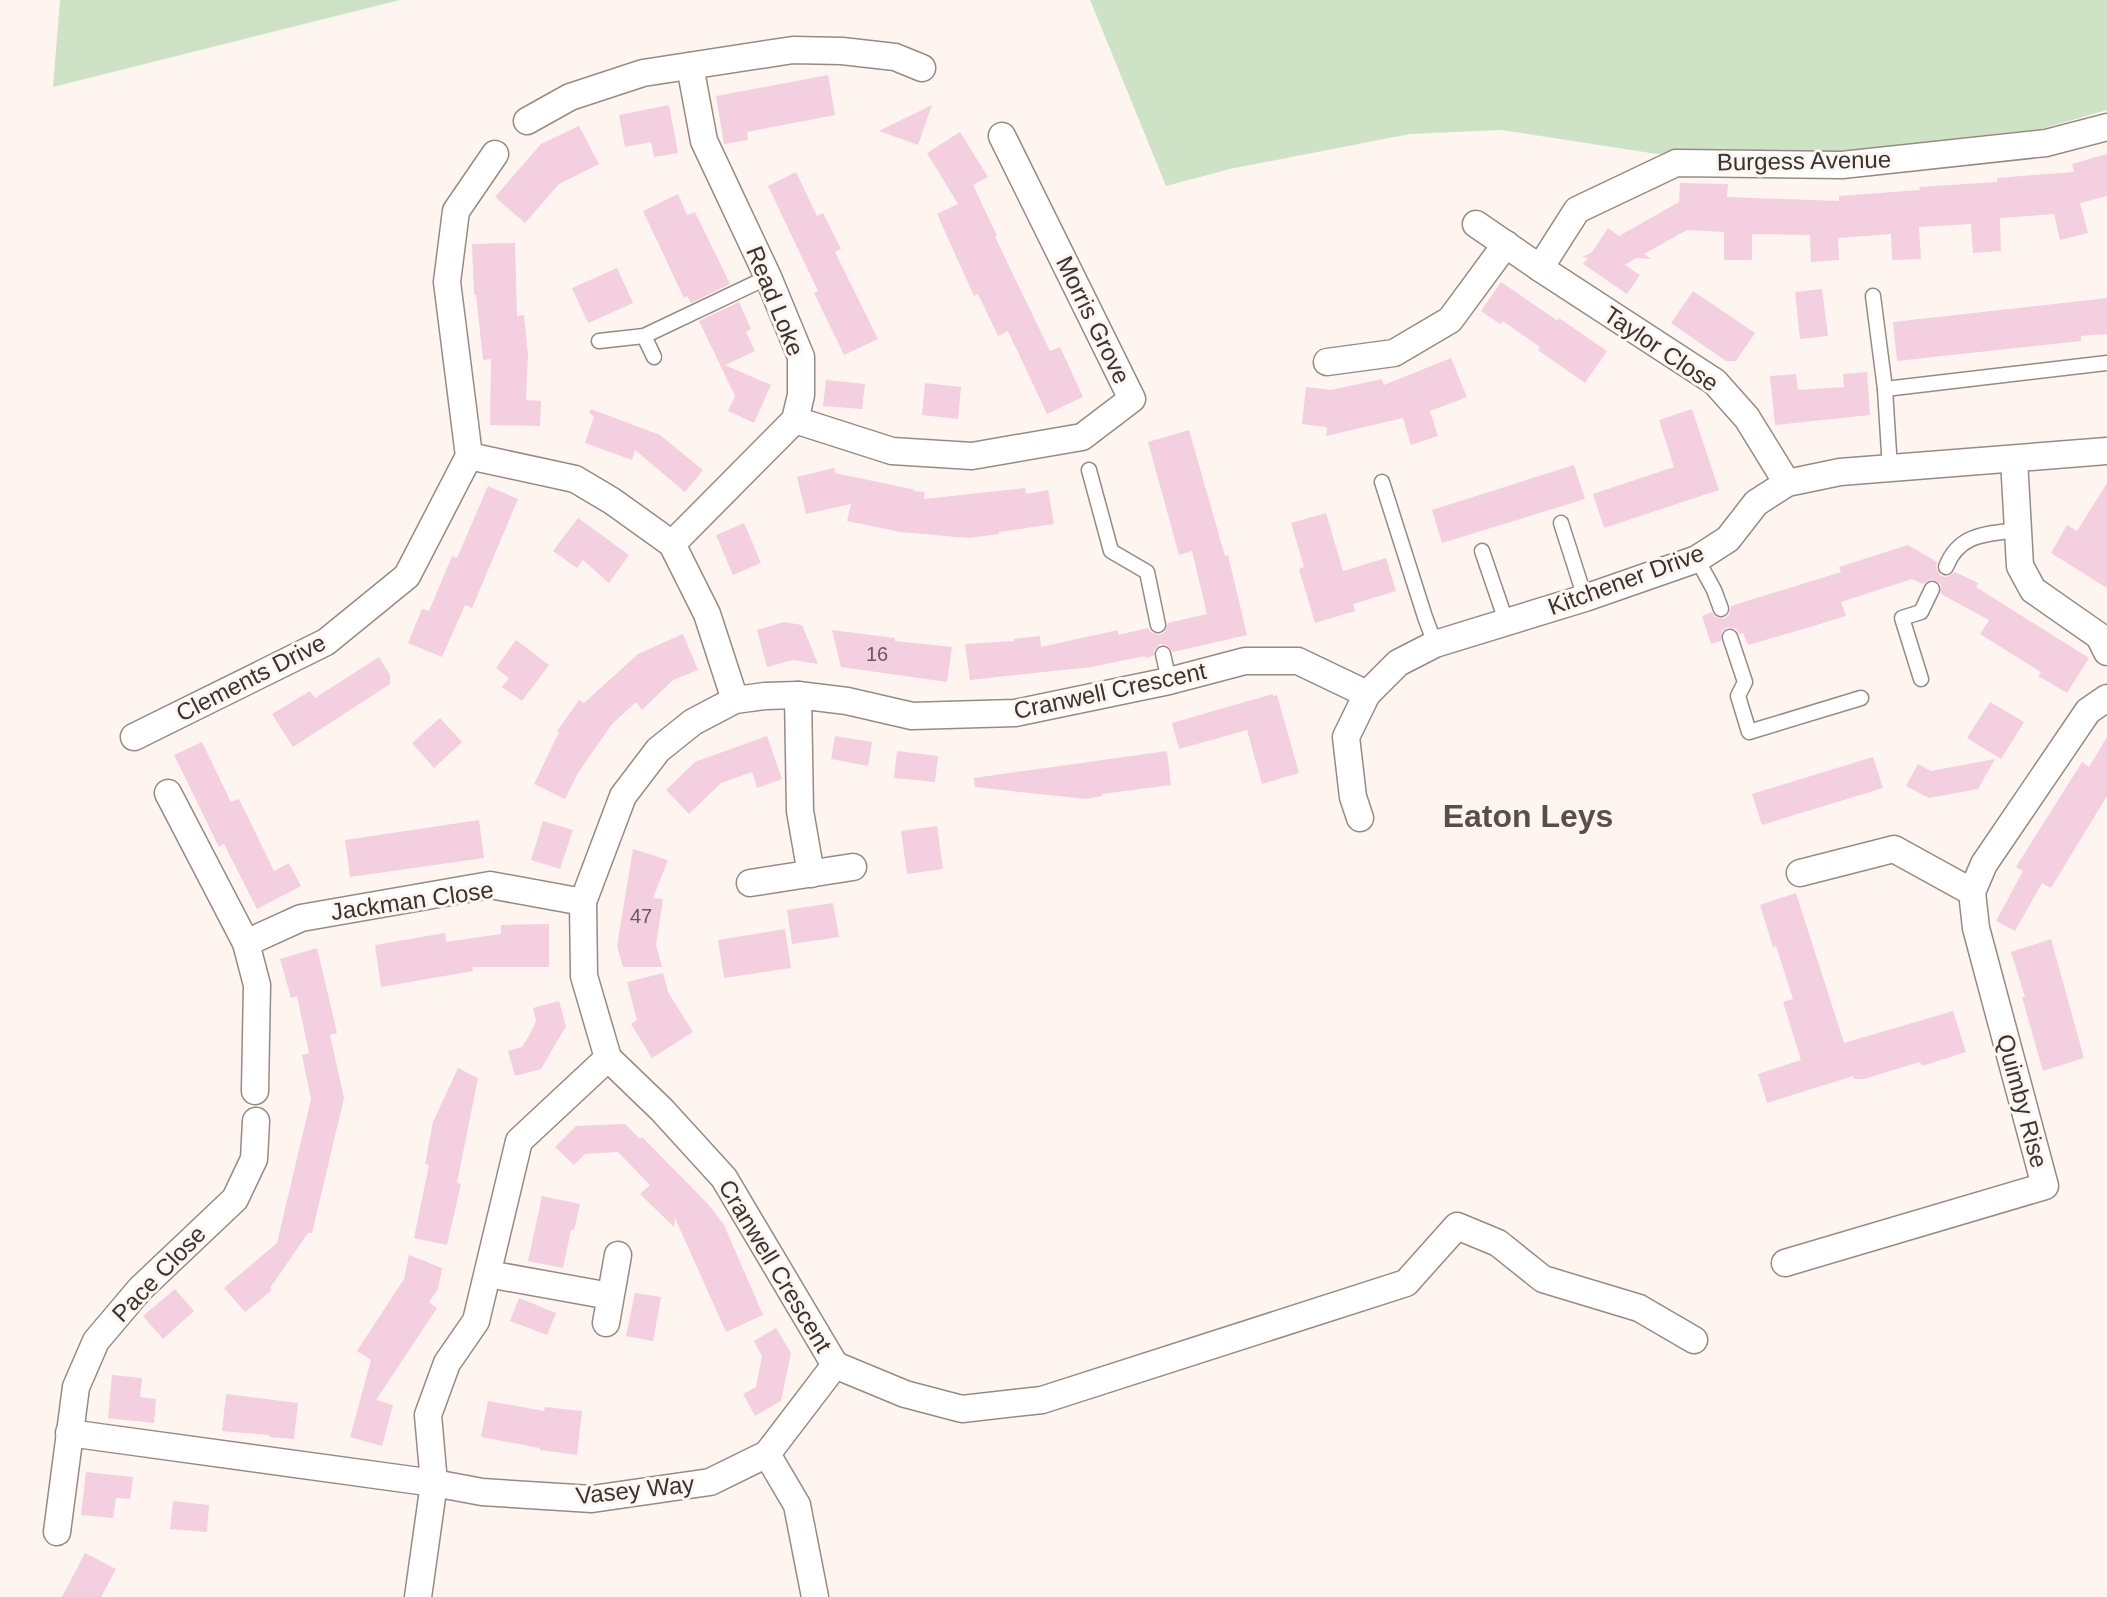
<svg xmlns="http://www.w3.org/2000/svg" width="2107" height="1597" font-family="Helvetica,sans-serif">
<style>
.green{fill:#cee3c6}
.building{fill:#f4cfdf}
.lines{fill:none;stroke-linecap:round;stroke-linejoin:round}
.service-casing{stroke:#978a84;stroke-width:17}
.minor-casing{stroke:#978a84;stroke-width:29}
.service{stroke:#fff;stroke-width:14}
.minor{stroke:#fff;stroke-width:26}
.labels{text-anchor:middle;stroke-width:6;stroke-linejoin:round;paint-order:stroke}
.number-label{font-size:20px;fill:#685b5c}
.street-label{font-size:24px;fill:#3a3431;stroke:#fef5f1}
.district-label{font-size:32px;font-weight:bold;fill:#5a4e49;stroke:#fef5f1}
</style>
<rect width="100%" height="100%" fill="#fef5f1"/>
<g class="green">
<path d="M60,0H400L53,87Z"/>
<path d="M1090,0H2107V110L2027,133L1824,154H1657L1501,130L1410,134L1230,169L1166,186Z"/>
</g>
<g class="building">
<path d="M828,75L835,115L747,132L748,140L724,144L716,96Z"/>
<path d="M669,105L678,153L654,157L651,142L625,147L619,115Z"/>
<path d="M932,105L918,145L879,131Z"/>
<path d="M579,126L599,164L559,184L525,223L495,197L541,144Z"/>
<path d="M960,132L988,177L973,185L997,236L995,237L1050,351L1060,347L1083,397L1047,414L1008,331L998,336L978,294L974,296L937,214L958,204L927,153Z"/>
<path d="M2107,154V196L2080,203L2088,233L2060,240L2054,214L2000,218L2001,251L1973,253L1971,224L1919,227L1921,259L1892,260L1891,234L1838,238L1839,260L1811,262L1810,235L1752,234V260H1724V232L1687,230L1644,254L1651,259L1636,258L1625,265L1640,275L1627,294L1583,264L1588,258L1582,257L1592,252L1608,228L1619,236L1679,202L1680,183L1728,184L1727,197L1839,201V196L1920,190L1919,187L1997,182V178L2074,172L2072,164Z"/>
<path d="M796,172L817,216L823,213L841,249L835,252L878,339L844,355L814,293L818,291L768,186Z"/>
<path d="M678,194L687,215L695,212L730,284L691,303L687,296L684,298L643,211Z"/>
<path d="M515,243L517,316L524,315L528,355L526,400L541,401L540,426L490,425L491,359L483,360L476,295H474L472,244Z"/>
<path d="M617,268L633,303L588,323L572,288Z"/>
<path d="M1501,282L1558,321L1559,318L1607,351L1585,383L1538,350L1540,347L1503,321L1500,324L1481,311Z"/>
<path d="M1822,289L1828,336L1800,339L1795,292Z"/>
<path d="M1693,291L1755,333L1736,361H1726L1671,323Z"/>
<path d="M2107,298V334L2081,336V341L1897,361L1893,322Z"/>
<path d="M739,302L751,329L746,332L755,351L725,365L771,385L754,423L728,411L735,396L699,321Z"/>
<path d="M1451,358L1467,397L1430,411L1438,436L1411,445L1403,418L1326,436L1327,427L1302,424L1306,387L1331,390L1382,379L1384,385Z"/>
<path d="M1867,372L1870,415L1775,425L1770,376L1796,374L1798,390L1844,387L1843,374Z"/>
<path d="M826,380L865,384L862,409L823,406Z"/>
<path d="M925,383L961,387L958,419L922,415Z"/>
<path d="M591,409L660,435L703,470L685,492L635,450L632,460L585,443L594,417L589,412Z"/>
<path d="M1692,409L1719,490L1604,528L1593,494L1674,467L1659,420Z"/>
<path d="M1189,430L1225,556L1228,555L1247,635L1173,652L1167,645L1160,644L1154,650L1153,656L1145,658V656L1091,667L970,680L965,644L1014,641V639L1040,636L1041,647L1118,630V635L1148,628L1151,632L1159,635L1165,632L1168,623L1207,614L1192,551L1179,555L1148,442Z"/>
<path d="M1574,465L1585,499L1442,543L1432,510Z"/>
<path d="M834,468L835,473L916,490L911,491L925,492L924,499L1025,488L1026,494L1048,490L1054,524L999,532V534L968,538L901,532L847,521L851,504L806,514L797,477Z"/>
<path d="M2107,483V588L2051,553L2067,525L2077,531Z"/>
<path d="M488,486L518,499L472,608L465,605L442,657L408,643L422,609L429,611L452,556L457,558Z"/>
<path d="M1326,513L1343,571L1386,558L1396,591L1353,604L1355,611L1315,623L1299,569L1304,567L1291,523Z"/>
<path d="M578,518L629,555L609,583L583,560L577,568L553,551Z"/>
<path d="M744,523L761,563L733,575L716,535Z"/>
<path d="M1908,545L1937,562L1936,568L1941,576L1947,577L1955,572L1978,583L1976,587L2089,658L2067,693L2038,676L2041,672L1980,634L1989,620L1941,594V584L1932,579L1923,584L1912,579L1841,602L1846,616L1800,630L1748,645L1743,633L1740,634L1736,629L1728,627L1722,631L1721,641L1711,644L1702,616L1712,612L1715,617L1724,619L1729,615L1731,606L1841,572L1839,567Z"/>
<path d="M784,622L802,625L818,664L793,660L767,667L757,630Z"/>
<path d="M832,630L895,638V641L952,647L947,682L841,667Z"/>
<path d="M683,634L698,670L673,680L642,710L636,702L612,724L578,773L565,799L534,784L559,732L557,731L579,700L584,703L638,654Z"/>
<path d="M516,640L549,665L522,701L502,687L509,678L496,668Z"/>
<path d="M379,657L390,675V684L293,747L272,714L310,691L315,698Z"/>
<path d="M1273,694V696L1277,695L1299,773L1262,784L1247,730L1179,749L1172,723Z"/>
<path d="M1990,702L2024,722L2001,759L1967,738Z"/>
<path d="M440,718L462,742L434,768L412,743Z"/>
<path d="M767,736L782,779L757,788L752,772L721,783L689,814L666,790L695,762Z"/>
<path d="M835,736L872,742L868,766L831,759Z"/>
<path d="M2107,737V796L2051,888L2042,883L2015,931L1996,921L2023,871L2016,867L2082,762L2089,767Z"/>
<path d="M202,742L231,802L239,799L274,871L289,863L301,886L257,909L224,844L219,847L174,755Z"/>
<path d="M897,751L938,756L935,782L894,778Z"/>
<path d="M1167,751L1171,785L1102,794V796L1085,799L975,787L974,778Z"/>
<path d="M1873,757L1883,788L1762,825L1752,794Z"/>
<path d="M1995,759L1978,789L1929,798L1906,786L1918,764L1931,771Z"/>
<path d="M479,820L484,858L350,877L345,840Z"/>
<path d="M543,821L573,830L560,869L531,860Z"/>
<path d="M937,826L943,869L907,874L901,831Z"/>
<path d="M633,849L668,860L653,898L663,899L656,945L662,967H623L617,946Z"/>
<path d="M1796,893L1844,1043L1953,1011L1966,1052L1922,1066L1920,1062L1864,1079H1854L1853,1076L1767,1103L1758,1074L1801,1060L1783,1002L1793,999L1776,946L1773,947L1760,905Z"/>
<path d="M833,903L839,937L792,944L787,910Z"/>
<path d="M549,924V967H472L473,971L381,987L375,945L445,933L446,942L501,934V925Z"/>
<path d="M785,929L791,968L724,978L718,940Z"/>
<path d="M2051,939L2084,1058L2043,1071L2022,997H2025L2011,952Z"/>
<path d="M317,948L337,1033L330,1035L344,1098L312,1233H308L270,1288L272,1290L245,1312L224,1288L277,1243L311,1099L302,1055L309,1053L297,996L291,998L280,959Z"/>
<path d="M663,973L668,992L693,1032L652,1058L631,1024L637,1020L627,982Z"/>
<path d="M559,1001L566,1026L541,1069L515,1076L508,1051L522,1047L530,1034L536,1021L533,1008Z"/>
<path d="M458,1068L478,1078L457,1183L461,1184L447,1245L414,1238L429,1165L425,1164L433,1122Z"/>
<path d="M625,1124L640,1139L642,1137L708,1204L724,1225L763,1315L726,1332L675,1218L674,1227L640,1194L650,1185L618,1152L585,1154L574,1165L555,1147L576,1126Z"/>
<path d="M542,1196L580,1204L574,1230H571L563,1268L528,1261Z"/>
<path d="M409,1255L442,1268L438,1289L429,1302L437,1308L376,1400L393,1405L382,1446L350,1437L371,1360L357,1351L404,1279Z"/>
<path d="M175,1289L194,1311L163,1339L143,1316Z"/>
<path d="M635,1293L661,1297L653,1341L626,1336Z"/>
<path d="M519,1298L556,1313L547,1335L510,1321Z"/>
<path d="M776,1328L791,1353L781,1401L755,1416L743,1394L756,1387L762,1356L754,1341Z"/>
<path d="M112,1375L142,1378L140,1397L156,1399L154,1423L108,1418Z"/>
<path d="M226,1394L298,1403L294,1439L269,1437V1435L222,1431Z"/>
<path d="M488,1401L544,1411L545,1407L582,1411L577,1455L540,1450V1448L481,1437Z"/>
<path d="M86,1472L133,1477L130,1499L116,1498L113,1518L81,1515Z"/>
<path d="M173,1501L209,1505L207,1532L170,1529Z"/>
<path d="M85,1553L116,1569L101,1597H62Z"/>
</g>
<g class="lines">
<defs>
<g id="service">
<path d="M1873,296L1885,389L1890,469"/>
<path d="M644,336L654,357"/>
<path d="M599,341L644,336L768,277"/>
<path d="M1885,389L2107,363"/>
<path d="M1089,470L1111,551L1147,572L1158,625"/>
<path d="M1382,482L1425,617L1435,644"/>
<path d="M1561,523L1585,598"/>
<path d="M1482,551L1506,621"/>
<path d="M1697,559L1714,590L1721,609"/>
<path d="M1946,567C1959,533 1987,534 2018,530"/>
<path d="M1730,637L1745,682L1738,696L1749,732L1861,698"/>
<path d="M1163,654L1169,681"/>
<path d="M1921,679L1902,618L1921,612L1932,589"/>
</g>
<g id="minor">
<path d="M527,121L570,97L643,73L793,50L842,51L895,57L922,68"/>
<path d="M1476,224L1540,268L1715,382L1747,418L1787,483"/>
<path d="M1540,268L1577,210L1676,163L1842,165L2046,143L2107,127"/>
<path d="M1327,362L1394,353L1450,320L1506,244"/>
<path d="M795,420L892,451L972,456L1082,437L1132,399L1002,136"/>
<path d="M469,456L575,479L612,501L672,544L707,614L735,700"/>
<path d="M2014,459L2020,566L2033,590L2099,636L2107,652"/>
<path d="M672,544L795,420L801,395V357L768,277L704,141L690,66"/>
<path d="M1367,694L1298,661H1245L1169,681L1015,713L912,716L847,701L798,695L765,696L735,700L693,722L658,750L623,796L583,902L584,976L608,1058L662,1110L724,1178L835,1365L905,1394L962,1409L1042,1400L1406,1283L1457,1226L1498,1243L1543,1279L1639,1308L1694,1340"/>
<path d="M798,695L800,811L811,874"/>
<path d="M134,737L326,642L407,576L469,456L447,282L456,211L495,154"/>
<path d="M168,793L246,943L257,985L255,1091"/>
<path d="M1360,818L1353,797L1346,737L1367,694L1398,663L1435,644L1585,598L1697,559L1728,539L1756,503L1787,483L1840,472L2107,451"/>
<path d="M1800,873L1894,849L1972,892"/>
<path d="M750,883L853,867"/>
<path d="M246,943L301,918L490,885L583,902"/>
<path d="M1785,1263L2045,1186L1976,928L1972,892L1984,864L2088,711L2107,698"/>
<path d="M488,1274L610,1296"/>
<path d="M606,1323L618,1255"/>
<path d="M69,1433L434,1483L482,1492L592,1499L710,1482L767,1454L835,1365"/>
<path d="M767,1454L797,1505L815,1597"/>
<path d="M57,1532L76,1387L96,1341L140,1289L235,1199L254,1159L256,1121"/>
<path d="M418,1597L434,1483L428,1415L447,1363L476,1321L519,1141L608,1058"/>
</g>
</defs>
<use href="#service" class="service-casing"/>
<use href="#minor" class="minor-casing"/>
<use href="#service" class="service"/>
<use href="#minor" class="minor"/>
</g>
<g class="labels">
<g class="number-label">
<text x="877" y="661">16</text>
<text x="641" y="923">47</text>
</g>
<g class="street-label">
<text transform="translate(1804 161) rotate(-1)" y="8">Burgess Avenue</text>
<text transform="translate(775 301) rotate(68)" y="8">Read Loke</text>
<text transform="translate(1093 320) rotate(64)" y="8">Morris Grove</text>
<text transform="translate(1661 349) rotate(34)" y="8">Taylor Close</text>
<text transform="translate(1626 580) rotate(-20)" y="8">Kitchener Drive</text>
<text transform="translate(251 678) rotate(-27)" y="8">Clements Drive</text>
<text transform="translate(1110 691) rotate(-12)" y="8">Cranwell Crescent</text>
<text transform="translate(412 901) rotate(-8)" y="8">Jackman Close</text>
<text transform="translate(2022 1101) rotate(75)" y="8">Quimby Rise</text>
<text transform="translate(775 1266) rotate(59)" y="8">Cranwell Crescent</text>
<text transform="translate(159 1274) rotate(-46)" y="8">Pace Close</text>
<text transform="translate(635 1490) rotate(-6)" y="8">Vasey Way</text>
</g>
<g class="district-label">
<text x="1528" y="827">Eaton Leys</text>
</g>
</g>
</svg>
